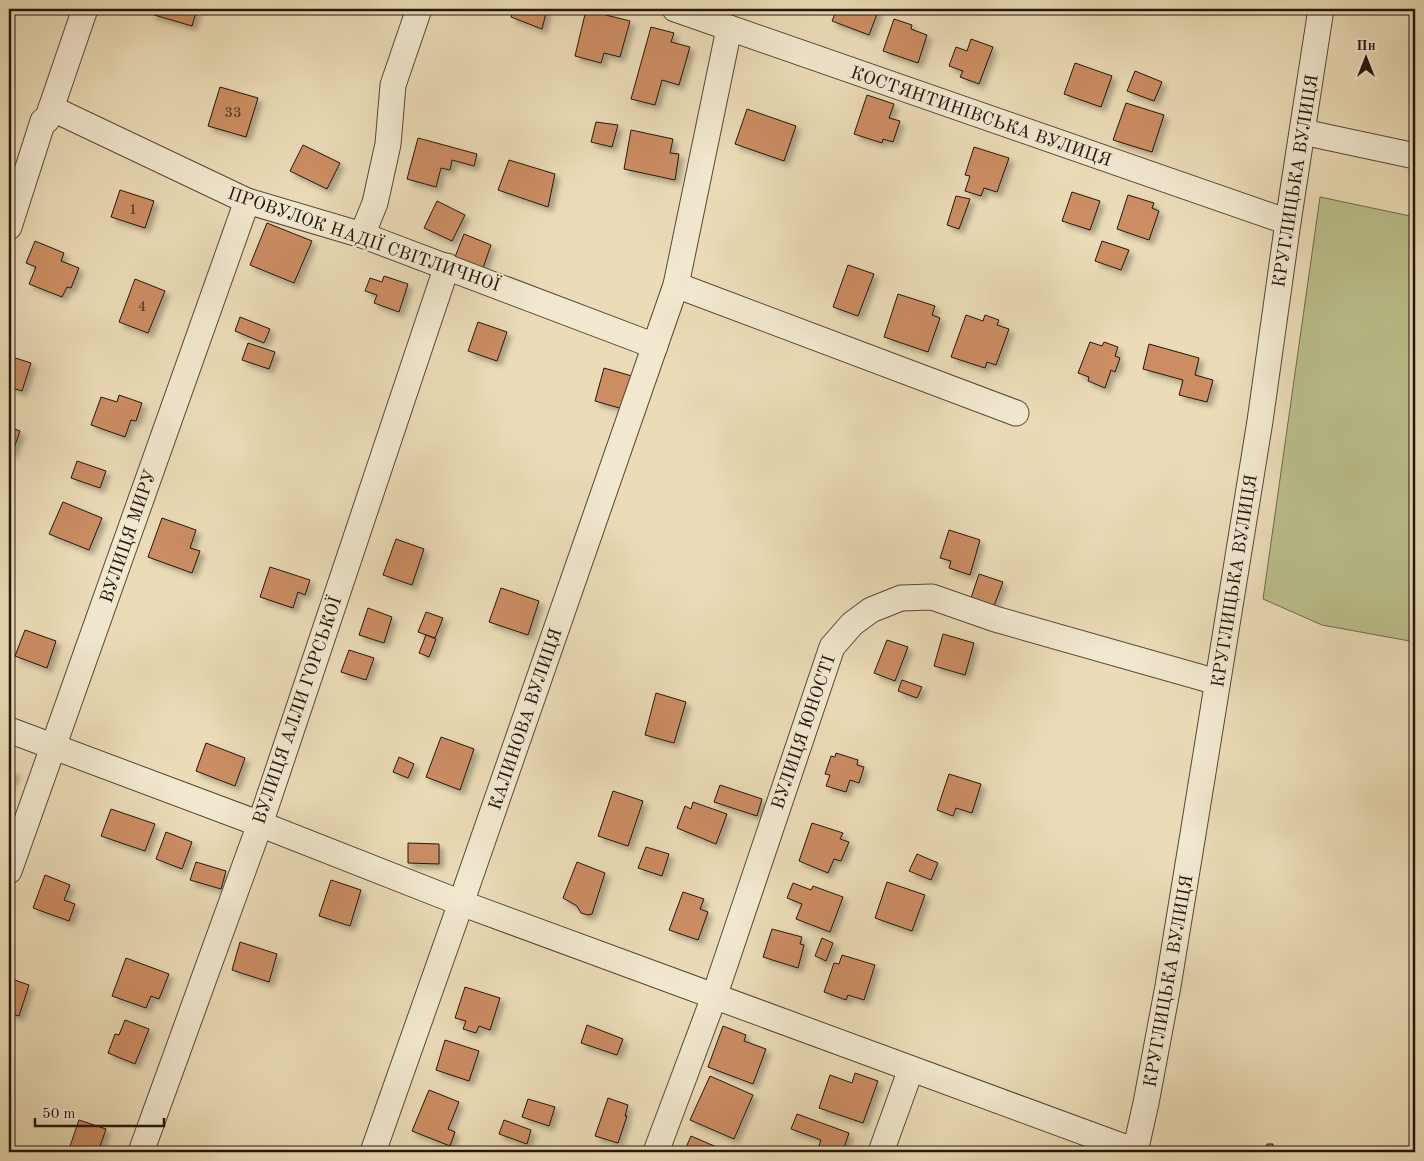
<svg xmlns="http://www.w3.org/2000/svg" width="1424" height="1161" font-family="'Old Standard TT',serif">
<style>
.green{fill:#babf8c;stroke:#6e6a4c}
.building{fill:#cc8d64;stroke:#23160b;filter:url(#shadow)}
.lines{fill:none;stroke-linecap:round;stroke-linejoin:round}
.minor-casing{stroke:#554836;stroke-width:27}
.minor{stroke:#f2e8d0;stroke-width:25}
.labels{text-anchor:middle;stroke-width:4;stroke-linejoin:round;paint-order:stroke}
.number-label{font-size:15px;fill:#4d3421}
.street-label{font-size:18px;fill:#23160b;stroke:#f2e8d0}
</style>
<defs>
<filter id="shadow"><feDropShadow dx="4.5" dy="4.5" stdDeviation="2.5" flood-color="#0004"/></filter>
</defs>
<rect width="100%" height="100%" fill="#ebdcb7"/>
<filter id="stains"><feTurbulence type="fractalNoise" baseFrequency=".004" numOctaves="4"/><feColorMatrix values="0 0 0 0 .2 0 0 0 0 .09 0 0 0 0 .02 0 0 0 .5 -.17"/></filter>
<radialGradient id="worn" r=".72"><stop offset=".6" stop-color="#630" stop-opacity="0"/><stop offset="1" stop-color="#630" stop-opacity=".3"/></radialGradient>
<path class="green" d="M1320,197L1415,217V642L1322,625L1263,599Z"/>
<g class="building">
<path d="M152,9H197L192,26L151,14Z"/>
<path d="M514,9H547L542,29L511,17Z"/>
<path d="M837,9H879L869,35L832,21Z"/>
<path d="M586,10L630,21L620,57L604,53L601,63L575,56Z"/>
<path d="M894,19L912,25L911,29L927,35L918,63L883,51Z"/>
<path d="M651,27L674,33L671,42L690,47L679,85L662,80L655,105L631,99Z"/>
<path d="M971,39L993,47L979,84L960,77L963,71L949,66L956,47L967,51Z"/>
<path d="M1075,63L1112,76L1101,107L1064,94Z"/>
<path d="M1135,71L1162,82L1154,101L1127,91Z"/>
<path d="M220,87L258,98L246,137L208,126Z"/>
<path d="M867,95L894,104L889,118L900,121L893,142L883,139L882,143L854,134Z"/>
<path d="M1126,103L1164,115L1152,152L1113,140Z"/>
<path d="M747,109L796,126L784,161L735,144Z"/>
<path d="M596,122L618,125L612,147L591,142Z"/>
<path d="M631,130L673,139L670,153L679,154L675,180L624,169Z"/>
<path d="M418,138L477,154L474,166L452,160L450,170L441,168L436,187L407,179Z"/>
<path d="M303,145L340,163L327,189L290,171Z"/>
<path d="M974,147L1009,158L997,192L984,188L981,196L965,191L970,176L965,175Z"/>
<path d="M509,160L555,174L548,207L498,190Z"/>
<path d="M120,190L154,201L145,228L111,217Z"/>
<path d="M1072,192L1100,201L1090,230L1062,221Z"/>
<path d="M1128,195L1154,203L1152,208L1159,211L1149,240L1117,229Z"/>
<path d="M956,196L970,199L959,229L947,225Z"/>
<path d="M437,201L465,215L452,241L424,228Z"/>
<path d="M267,223L312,241L294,283L250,265Z"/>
<path d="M464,234L491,245L483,268L455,257Z"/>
<path d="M35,241L64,253L61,261L79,268L71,288L67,287L62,297L29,284L36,267L26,263Z"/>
<path d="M1102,241L1129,250L1121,270L1095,261Z"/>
<path d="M848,265L874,274L858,316L833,307Z"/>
<path d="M384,276L408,284L399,312L374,303L377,295L365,291L370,278L382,282Z"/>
<path d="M135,279L165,291L148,333L119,322Z"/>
<path d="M898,294L935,306L932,315L940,318L928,352L884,337Z"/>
<path d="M966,315L983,321L985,315L999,320L997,325L1009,329L996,365L987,362L985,368L951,357Z"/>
<path d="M240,317L270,329L264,343L235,331Z"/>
<path d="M478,322L507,332L497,361L468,351Z"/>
<path d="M1090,342L1102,346L1104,342L1118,347L1115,356L1120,358L1115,372L1111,370L1105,388L1088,381L1089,377L1078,373Z"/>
<path d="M248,343L275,352L269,369L242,360Z"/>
<path d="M1149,344L1199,358L1195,375L1213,380L1207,402L1179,395L1183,380L1143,369Z"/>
<path d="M9,356L31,363L22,391L9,387Z"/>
<path d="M604,368L632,376L623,409L595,401Z"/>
<path d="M119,395L142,403L136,421L131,420L125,437L91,425L101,397L117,402Z"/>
<path d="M9,427L20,431L12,454L9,452Z"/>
<path d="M77,461L106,471L100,488L71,478Z"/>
<path d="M63,502L102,518L89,550L49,534Z"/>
<path d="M162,518L196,530L190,548L200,551L192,573L148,557Z"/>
<path d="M949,530L980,540L970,575L949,568L951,561L940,558Z"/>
<path d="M396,539L424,549L412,585L383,575Z"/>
<path d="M270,567L310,580L305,595L298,592L293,608L260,597Z"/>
<path d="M979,574L1003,582L994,606L971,598Z"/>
<path d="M501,588L539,601L528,635L489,622Z"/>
<path d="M368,608L392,617L384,643L359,635Z"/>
<path d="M426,612L443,618L435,638L418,632Z"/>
<path d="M25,630L56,641L47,668L15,656Z"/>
<path d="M943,634L974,643L965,675L934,666Z"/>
<path d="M426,635L436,639L429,657L419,653Z"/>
<path d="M887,640L908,647L895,681L874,673Z"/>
<path d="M349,650L374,658L366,680L341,672Z"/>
<path d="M902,680L922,687L917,698L898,691Z"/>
<path d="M656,693L686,702L674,743L645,735Z"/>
<path d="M441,737L474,749L460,790L426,777Z"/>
<path d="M206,743L245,758L235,786L196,771Z"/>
<path d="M836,753L858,760L857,765L864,767L859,783L850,780L846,792L826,786L830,775L825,774L831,756L835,757Z"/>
<path d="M399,757L414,764L408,778L393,772Z"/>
<path d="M9,769L15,772L9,788Z"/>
<path d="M949,774L981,784L972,813L956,808L953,816L937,810Z"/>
<path d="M720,785L762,799L757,816L714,802Z"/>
<path d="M613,791L643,801L628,846L598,836Z"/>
<path d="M693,802L727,814L716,844L677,828L685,806L691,809Z"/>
<path d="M111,809L155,824L145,851L101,836Z"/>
<path d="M812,823L843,833L840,839L849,842L841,861L834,859L828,873L799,861Z"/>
<path d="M166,832L192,842L182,869L156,859Z"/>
<path d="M408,843L439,844V864L408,863Z"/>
<path d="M646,847L669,854L662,876L638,868Z"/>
<path d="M917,854L938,863L931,880L909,871Z"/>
<path d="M196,862L226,871L221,889L190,880Z"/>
<path d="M577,862L605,873L592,914L588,915L581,913L577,906L563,898Z"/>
<path d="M45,875L70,885L64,900L75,904L69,921L33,908Z"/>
<path d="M331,880L361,890L350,926L319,916Z"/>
<path d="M887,882L925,895L912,931L875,918Z"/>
<path d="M793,883L811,890L813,886L843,897L830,932L796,919L802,904L787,898Z"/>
<path d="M683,892L704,899L700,909L708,912L698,940L669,930Z"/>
<path d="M772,929L802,937L800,944L804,945L798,968L763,957Z"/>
<path d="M822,938L833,943L826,961L815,956Z"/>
<path d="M240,942L277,954L269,982L232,970Z"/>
<path d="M842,955L875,965L864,1000L848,995L846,1000L824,992L834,963L839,964Z"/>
<path d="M126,958L169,974L159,999L151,996L146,1008L112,996Z"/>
<path d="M9,978L29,985L19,1016L9,1013Z"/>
<path d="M465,987L500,998L490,1030L479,1026L476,1033L463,1029L466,1021L455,1018Z"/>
<path d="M125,1020L149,1029L135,1064L108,1053L115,1034L119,1035Z"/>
<path d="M587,1025L623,1039L617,1055L581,1043Z"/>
<path d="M723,1026L746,1035L744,1041L766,1049L753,1084L708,1067Z"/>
<path d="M445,1040L479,1051L469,1081L436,1070Z"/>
<path d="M855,1073L878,1081L863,1123L819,1108L830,1075L852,1083Z"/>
<path d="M710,1076L753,1095L734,1139L690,1120Z"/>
<path d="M429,1090L459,1102L448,1129L455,1132L450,1146L412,1131Z"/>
<path d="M608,1098L628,1105L625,1116H627L618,1143L595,1136Z"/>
<path d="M528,1099L555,1107L549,1126L522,1117Z"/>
<path d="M797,1114L849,1133L844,1148L851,1150L850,1152H817L821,1140L791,1129Z"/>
<path d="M79,1120L106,1129L98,1152H68Z"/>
<path d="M504,1120L531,1130L527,1144L499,1134Z"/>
<path d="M691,1136L728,1152H684Z"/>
<path d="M1267,1144H1273L1272,1152L1266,1151Z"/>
<path d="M576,1146L594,1152H574Z"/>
</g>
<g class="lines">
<defs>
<g id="minor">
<path d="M675,9L1288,222"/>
<path d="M51,108L247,201L362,235L655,346"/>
<path d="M1303,132L1415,156"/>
<path d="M9,227L43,121L47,120L85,9"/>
<path d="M362,235L375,203L388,144L393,85L419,9"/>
<path d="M676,285L1016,413"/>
<path d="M9,730L260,824L461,903L1135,1151"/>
<path d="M9,871L247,201"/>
<path d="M141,1152L260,824L447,266"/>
<path d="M373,1152L461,903L676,285L729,29"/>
<path d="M656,1152L714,997L832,647L852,624L871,610L901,598L932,597L995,619L1217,682"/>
<path d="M881,1152L911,1069"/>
<path d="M1135,1152L1146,1103L1168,986L1193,834L1260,421L1288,222L1321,9"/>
</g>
</defs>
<use href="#minor" class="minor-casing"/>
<use href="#minor" class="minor"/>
</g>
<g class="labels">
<g class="number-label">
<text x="233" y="117">33</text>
<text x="133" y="214">1</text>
<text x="142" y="311">4</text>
</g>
<g class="street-label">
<text transform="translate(981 116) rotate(19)" y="6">КОСТЯНТИНІВСЬКА ВУЛИЦЯ</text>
<text transform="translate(1295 181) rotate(-81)" y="6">КРУГЛИЦЬКА ВУЛИЦЯ</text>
<text transform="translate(364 239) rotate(19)" y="6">ПРОВУЛОК НАДІЇ СВІТЛИЧНОЇ</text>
<text transform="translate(128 536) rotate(-71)" y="6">ВУЛИЦЯ МИРУ</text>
<text transform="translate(1234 581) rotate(-81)" y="6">КРУГЛИЦЬКА ВУЛИЦЯ</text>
<text transform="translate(297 710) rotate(-71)" y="6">ВУЛИЦЯ АЛЛИ ГОРСЬКОЇ</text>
<text transform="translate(525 719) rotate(-71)" y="6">КАЛИНОВА ВУЛИЦЯ</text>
<text transform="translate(803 732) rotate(-71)" y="6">ВУЛИЦЯ ЮНОСТІ</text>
<text transform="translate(1168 981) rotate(-80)" y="6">КРУГЛИЦЬКА ВУЛИЦЯ</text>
</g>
</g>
<rect width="1424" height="1161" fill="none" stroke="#ebdcb7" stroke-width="30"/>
<rect x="10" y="10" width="1404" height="1141" fill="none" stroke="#23160b" stroke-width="2.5"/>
<rect x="15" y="15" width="1394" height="1131" fill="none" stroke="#23160b"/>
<g transform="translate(1366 58)" stroke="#f2e8d0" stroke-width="4" paint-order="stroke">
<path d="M0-4L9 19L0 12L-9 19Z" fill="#23160b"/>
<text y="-8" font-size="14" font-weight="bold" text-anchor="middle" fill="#23160b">Пн</text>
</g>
<path d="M35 1118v8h129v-8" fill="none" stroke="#23160b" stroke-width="2.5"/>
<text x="42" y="1118" font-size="15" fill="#23160b" stroke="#f2e8d0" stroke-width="4" paint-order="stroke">50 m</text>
<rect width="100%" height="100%" filter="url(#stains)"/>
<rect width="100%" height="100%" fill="url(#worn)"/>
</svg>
